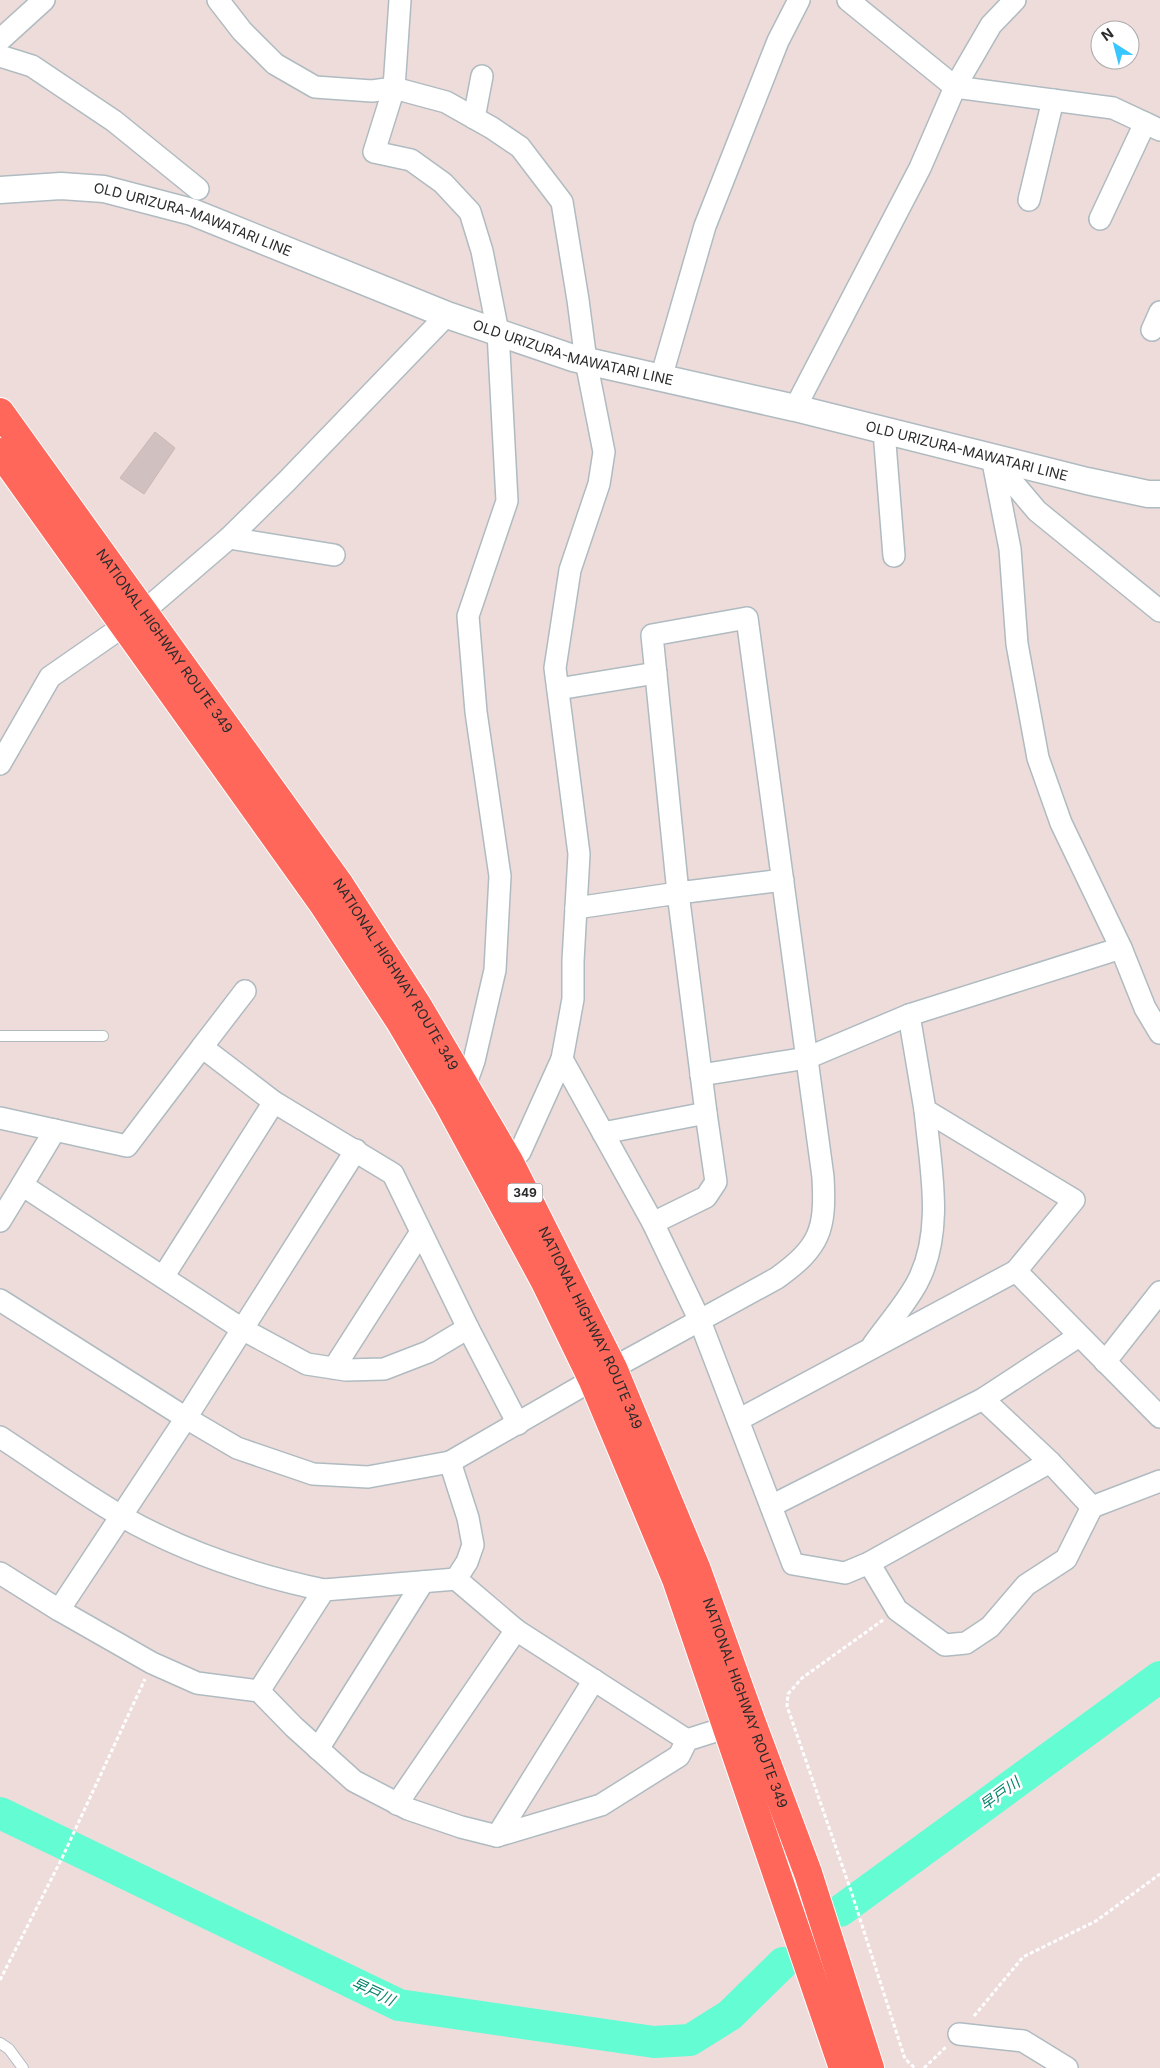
<svg xmlns="http://www.w3.org/2000/svg" width="1160" height="2068" font-family="Inter,'Noto Sans JP',sans-serif">
<style>
.lines{fill:none;stroke-linecap:round;stroke-linejoin:round}
.river{stroke:#63fcd3;stroke-width:32}
.building{fill:#d0c1c0;stroke:#cab7b4}
.service-casing{stroke:#afbbc0;stroke-width:12}
.minor-casing{stroke:#afbbc0;stroke-width:24}
.tertiary-casing{stroke:#afbbc0;stroke-width:29}
.trunk-casing{stroke:#fff;stroke-width:30}
.path{stroke:#fff;stroke-width:3;stroke-dasharray:4 2.5;stroke-linecap:butt}
.service{stroke:#fff;stroke-width:10}
.minor{stroke:#fff;stroke-width:21}
.tertiary{stroke:#fff;stroke-width:26}
.trunk{stroke:#ff675a;stroke-width:28}
.labels{text-anchor:middle;stroke-width:5;stroke-linejoin:round;paint-order:stroke}
.shield{fill:#fff;stroke:#6b6b6b;stroke-width:1}
.shield-label{font-size:12px;font-weight:bold;fill:#2b2b2b}
.street-label{font-size:14px;fill:#2b2b2b;stroke:#fff}
.water-label{font-size:15px;font-style:italic;fill:#04836c;stroke:#fff}
</style>
<rect width="100%" height="100%" fill="#eedcdb"/>
<g class="lines">
<g class="river">
<path d="M0,1813L399,2005L654,2042L690,2040L730,2015L783,1963"/>
<path d="M840,1911L1160,1677"/>
</g>
</g>
<path class="building" d="M155,432L175,448L144,494L120,478Z"/>
<g class="lines">
<defs>
<g id="service">
<path d="M0,1036H103"/>
<path d="M0,2043L9,2049L23,2068"/>
</g>
<g id="minor">
<path d="M218,0L242,31L275,64L315,87L372,91L394,88L374,152L411,160L443,183L470,212L482,251L498,332L507,501L468,616L476,712L500,876L495,970L474,1061L465,1086"/>
<path d="M400,0L394,88L446,102L492,128L520,147L562,202L578,300L586,361L604,452L599,484L570,570L555,668L579,854L573,961V999L562,1059L520,1152L509,1161"/>
<path d="M848,0L955,87L1113,108L1160,130"/>
<path d="M0,40L44,0"/>
<path d="M0,56L32,66L114,121L198,189"/>
<path d="M474,118L482,76"/>
<path d="M1029,200L1053,100"/>
<path d="M1100,219L1145,123"/>
<path d="M1152,330L1160,312"/>
<path d="M661,378L705,226L778,41L799,0"/>
<path d="M795,408L920,168L955,87L991,25L1015,0"/>
<path d="M884,431L894,556"/>
<path d="M992,457L1010,549L1017,644L1038,758L1061,823L1121,948L1145,1008L1160,1033"/>
<path d="M993,459L1037,511L1160,611"/>
<path d="M229,538L334,555"/>
<path d="M143,612L229,538L286,482L447,315"/>
<path d="M558,689L656,673"/>
<path d="M0,764L50,677L125,625"/>
<path d="M576,908L678,893L706,1113"/>
<path d="M909,1015L925,1110L1074,1200L1016,1271L1160,1417"/>
<path d="M202,1047L245,991"/>
<path d="M562,1059L653,1223L700,1321L793,1564L845,1573L869,1563L1050,1462L1092,1507L1160,1481"/>
<path d="M701,1075L807,1058L909,1015L1121,948"/>
<path d="M0,1118L127,1146L202,1047L274,1102L393,1174L468,1328L518,1424"/>
<path d="M603,1133L706,1113L716,1182L706,1197L653,1223"/>
<path d="M22,1185L55,1130"/>
<path d="M0,1221L22,1185L242,1329L307,1364L346,1370L384,1369L428,1352L468,1328"/>
<path d="M163,1277L274,1102"/>
<path d="M0,1300L186,1418L237,1448L313,1474L368,1477L450,1462L613,1368L777,1278C820,1247 826,1230 823,1177L747,618L652,635L678,893L783,880"/>
<path d="M873,1345C887,1325 905,1305 917,1283C945,1231 930,1165 925,1110"/>
<path d="M1105,1362L1160,1292"/>
<path d="M334,1368L421,1232"/>
<path d="M983,1399L1050,1462"/>
<path d="M738,1420L1016,1271"/>
<path d="M0,1437C40,1463 80,1492 121,1516C184,1552 253,1575 324,1590"/>
<path d="M450,1462L468,1518L473,1545L467,1562L456,1579L516,1630L687,1740"/>
<path d="M771,1506L983,1399L1079,1336"/>
<path d="M869,1563L897,1610L945,1645L966,1643L990,1627L1026,1585L1066,1559L1092,1507"/>
<path d="M0,1573L59,1610L152,1663L197,1683L259,1691L294,1727L354,1781L408,1809L461,1827L497,1836L601,1805L679,1756L687,1740L728,1727"/>
<path d="M59,1610L186,1418L356,1150"/>
<path d="M259,1691L324,1590L456,1579"/>
<path d="M318,1749L423,1582"/>
<path d="M397,1804L516,1630"/>
<path d="M497,1836L594,1680"/>
<path d="M959,2034L1023,2041L1067,2068"/>
</g>
<g id="tertiary">
<path id="s1" d="M0,190L61,186L104,189L192,212L447,315L573,358L795,408L1087,481L1148,494H1160"/>
</g>
<g id="trunk">
<path id="s2" d="M0,412L340,885L418,1006L509,1161L613,1368L697,1570L752,1723L808,1873L870,2068"/>
<path d="M0,452L323,904L399,1020L448,1103L544,1280L593,1381L676,1579L843,2068"/>
</g>
</defs>
<use href="#service" class="service-casing"/>
<use href="#minor" class="minor-casing"/>
<use href="#tertiary" class="tertiary-casing"/>
<use href="#trunk" class="trunk-casing"/>
<g class="path">
<path d="M883,1620L802,1678L788,1694L787,1706L851,1891L905,2059L915,2068"/>
<path d="M0,1980L62,1858L145,1679"/>
<path d="M974,2016L1023,1957L1096,1921L1160,1874"/>
<path d="M924,2068L947,2046"/>
</g>
<use href="#service" class="service"/>
<use href="#minor" class="minor"/>
<use href="#tertiary" class="tertiary"/>
<use href="#trunk" class="trunk"/>
</g>
<g class="labels">
<rect class="shield" x="507.5" y="1183.5" width="35" height="19" rx="4"/>
<g class="shield-label">
<text x="525" y="1197">349</text>
</g>
<g class="street-label">
<text dy="5" stroke="none"><textPath href="#s1" startOffset="198">OLD URIZURA-MAWATARI LINE</textPath></text>
<text dy="5" stroke="none"><textPath href="#s1" startOffset="602">OLD URIZURA-MAWATARI LINE</textPath></text>
<text dy="5" stroke="none"><textPath href="#s1" startOffset="1008">OLD URIZURA-MAWATARI LINE</textPath></text>
<text dy="5" stroke="none"><textPath href="#s2" startOffset="282">NATIONAL HIGHWAY ROUTE 349</textPath></text>
<text dy="5" stroke="none"><textPath href="#s2" startOffset="688">NATIONAL HIGHWAY ROUTE 349</textPath></text>
<text dy="5" stroke="none"><textPath href="#s2" startOffset="1092">NATIONAL HIGHWAY ROUTE 349</textPath></text>
<text dy="5" stroke="none"><textPath href="#s2" startOffset="1498">NATIONAL HIGHWAY ROUTE 349</textPath></text>
</g>
<g class="water-label">
<text transform="translate(1000 1794) rotate(-36)" y="5">早戸川</text>
<text transform="translate(373 1992) rotate(25)" y="5">早戸川</text>
</g>
</g>
<g transform="translate(1115 45) rotate(324)"><circle r="24" fill="#ffffff" stroke="#aaaaaa"/>
<path d="M0-4L9 19L0 12L-9 19Z" fill="#37c6ff"/>
<text y="-8" font-size="14" font-weight="bold" text-anchor="middle" fill="#2b2b2b">N</text>
</g>
</svg>
